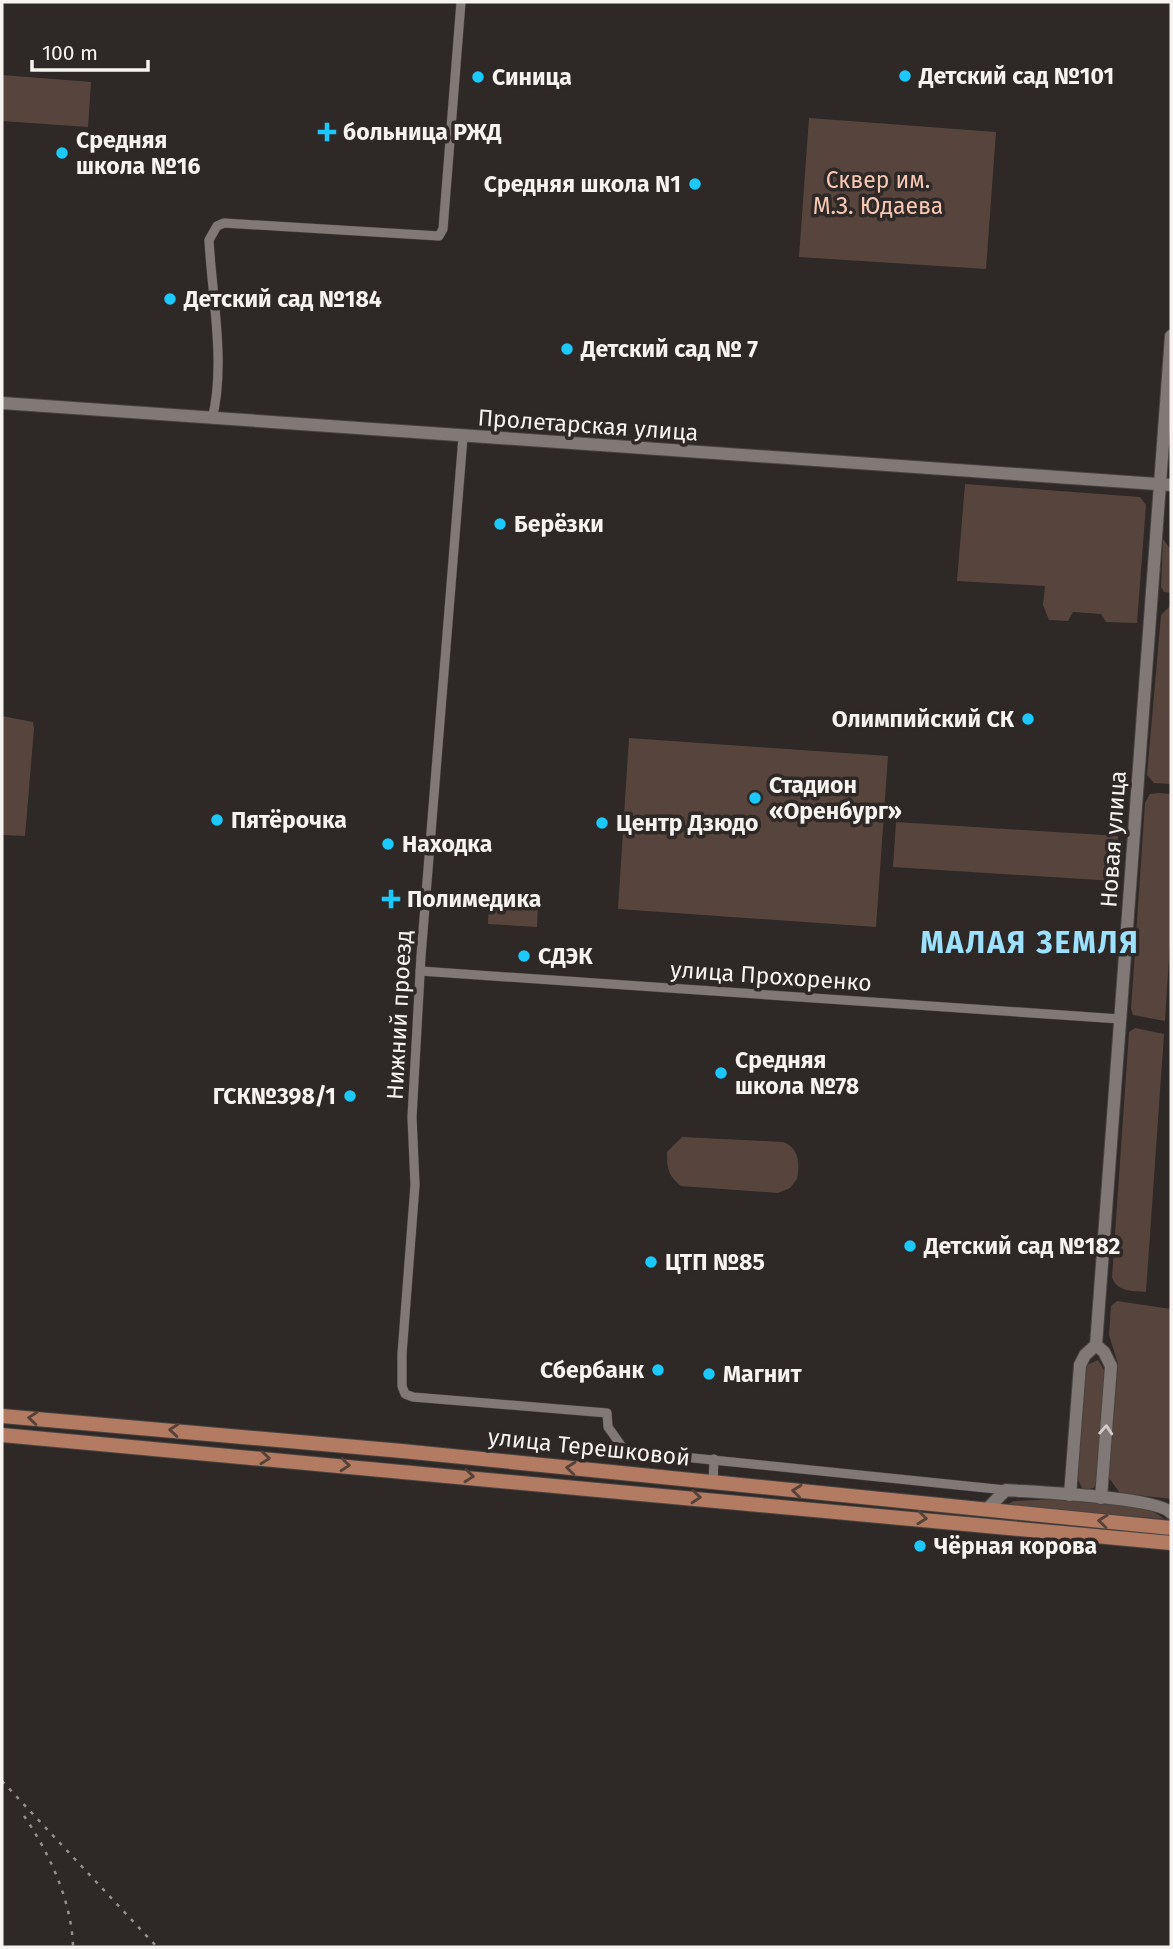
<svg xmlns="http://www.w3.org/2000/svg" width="1173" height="1949" font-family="'Fira Sans',sans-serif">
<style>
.green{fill:#57453d}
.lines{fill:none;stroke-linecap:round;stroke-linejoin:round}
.street-casing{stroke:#484341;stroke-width:10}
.secondary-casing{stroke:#484341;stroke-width:14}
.primary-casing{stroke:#484341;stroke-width:16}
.street{stroke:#807976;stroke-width:9}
.secondary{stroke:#807976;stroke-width:12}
.primary{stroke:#b27b62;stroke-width:14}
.rail{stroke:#96918f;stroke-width:2.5;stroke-dasharray:3.5 7;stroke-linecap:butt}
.oneway{stroke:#564138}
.oneway2{stroke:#d3cecc}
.poi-dot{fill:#1cc9fc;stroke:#2e2826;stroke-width:2.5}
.labels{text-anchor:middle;stroke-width:7;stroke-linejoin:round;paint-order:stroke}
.poi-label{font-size:23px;font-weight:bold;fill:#f7f3f1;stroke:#2e2826;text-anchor:start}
.park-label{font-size:23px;fill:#f7c8b4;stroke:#2e2826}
.street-label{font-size:23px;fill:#f7f3f1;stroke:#2e2826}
.district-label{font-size:30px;font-weight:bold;letter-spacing:2px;fill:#9ce2ff;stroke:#2e2826}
</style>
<rect width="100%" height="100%" fill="#2e2826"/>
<g class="green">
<path d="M2,75L91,82L88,127L2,121Z"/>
<path d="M809,118L996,132L986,269L799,257Z"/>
<path d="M965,484L1140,497L1146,505L1137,623L1106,622L1101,614L1073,612L1068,621L1049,620L1043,605L1045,586L957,581Z"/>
<path d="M1163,539L1171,550V593L1164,592L1161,587Z"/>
<path d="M1171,605V784L1154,783L1147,775L1161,615Z"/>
<path d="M2,716L33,722L34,729L25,836L2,835Z"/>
<path d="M629,738L888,756L876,927L618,909Z"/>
<path d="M1158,793L1171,794V926L1165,1021L1133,1015L1131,1009L1145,803L1150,794Z"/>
<path d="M896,822L1118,836L1115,881L893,867Z"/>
<path d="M489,900L538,903L537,927L488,924Z"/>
<path d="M1135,1028L1164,1034L1146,1292C1132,1291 1117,1292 1112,1277L1129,1032Z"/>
<path d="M682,1137L783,1142C799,1148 800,1163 797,1179L790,1188L778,1193L681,1186C668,1176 667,1168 667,1152Z"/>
<path d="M1117,1301L1171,1309V1499L1120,1493L1109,1478L1118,1364L1109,1335L1111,1306Z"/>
<path d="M1098,1360L1104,1370L1097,1481L1094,1488L1083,1490L1077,1478L1085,1366Z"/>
<path d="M1072,1498C1097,1500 1146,1502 1164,1519L1006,1505L1014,1501Z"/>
</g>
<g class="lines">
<defs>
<g id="street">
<path d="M212,419C226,365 212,297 209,240L217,226L224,223L439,236L443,229L461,2"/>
<path d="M463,437L421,956L412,1117L415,1185L402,1354V1386L405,1394L413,1397L607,1413L608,1427L625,1451L1006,1490"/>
<path d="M420,971L1120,1019"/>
<path d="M713,1483L714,1459"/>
</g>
<g id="secondary">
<path d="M2,403L1171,485"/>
<path d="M1096,1345L1104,1352L1111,1366L1101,1498"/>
<path d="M1070,1495L1080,1365L1085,1355L1096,1345L1171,336"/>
<path d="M987,1509L1006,1490C1033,1492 1158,1497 1171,1513"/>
</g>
<g id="primary">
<path d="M2,1416L402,1451L1171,1528"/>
<path d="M2,1435L1171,1543"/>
</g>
</defs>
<use href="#street" class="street-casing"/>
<use href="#secondary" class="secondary-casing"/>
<use href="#primary" class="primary-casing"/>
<use href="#street" class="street"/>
<use href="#secondary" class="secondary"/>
<use href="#primary" class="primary"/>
<g class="rail">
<path d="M2,1781L157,1947"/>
<path d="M24,1816C49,1852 72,1902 73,1947"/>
</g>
</g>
<defs><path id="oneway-chevron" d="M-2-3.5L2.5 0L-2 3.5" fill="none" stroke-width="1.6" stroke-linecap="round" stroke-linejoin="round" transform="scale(1.75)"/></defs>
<g class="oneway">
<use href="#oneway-chevron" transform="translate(33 1418) rotate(-175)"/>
<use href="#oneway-chevron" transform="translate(174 1430) rotate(-175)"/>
<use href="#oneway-chevron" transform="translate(265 1458) rotate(5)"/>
<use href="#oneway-chevron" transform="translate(345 1465) rotate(5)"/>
<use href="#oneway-chevron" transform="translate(571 1468) rotate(-174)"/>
<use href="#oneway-chevron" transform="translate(469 1476) rotate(5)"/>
<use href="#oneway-chevron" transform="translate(797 1491) rotate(-174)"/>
<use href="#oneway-chevron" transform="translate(696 1497) rotate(5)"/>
<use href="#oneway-chevron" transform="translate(922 1518) rotate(6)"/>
<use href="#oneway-chevron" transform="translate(1103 1521) rotate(-174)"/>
</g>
<use class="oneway2" href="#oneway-chevron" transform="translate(1106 1430) rotate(-86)"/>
<g class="poi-dot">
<circle cx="905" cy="76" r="7"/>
<circle cx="478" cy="77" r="7"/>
<path d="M323.5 121.5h7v7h7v7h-7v7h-7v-7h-7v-7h7z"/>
<circle cx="62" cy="153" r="7"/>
<circle cx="695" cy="184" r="7"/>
<circle cx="170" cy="299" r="7"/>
<circle cx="567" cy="349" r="7"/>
<circle cx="500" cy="524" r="7"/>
<circle cx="1028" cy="719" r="7"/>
<circle cx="755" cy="798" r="7"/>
<circle cx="217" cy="820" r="7"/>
<circle cx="602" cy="823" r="7"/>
<circle cx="388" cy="844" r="7"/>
<path d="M387.5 888.5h7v7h7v7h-7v7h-7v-7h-7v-7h7z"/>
<circle cx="524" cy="956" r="7"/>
<circle cx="721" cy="1073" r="7"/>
<circle cx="350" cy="1096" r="7"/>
<circle cx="910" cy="1246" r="7"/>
<circle cx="651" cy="1262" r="7"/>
<circle cx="658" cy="1370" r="7"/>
<circle cx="709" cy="1374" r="7"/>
<circle cx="920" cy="1546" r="7"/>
</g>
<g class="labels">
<g class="poi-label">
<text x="919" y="84">Детский сад №101</text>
<text x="492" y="85">Синица</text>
<text x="343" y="140">больница РЖД</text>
<text x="76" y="148">Средняя<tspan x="76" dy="26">школа №16</tspan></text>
<text x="681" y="192" text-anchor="end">Средняя школа N1</text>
<text x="184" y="307">Детский сад №184</text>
<text x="581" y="357">Детский сад № 7</text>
<text x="514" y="532">Берёзки</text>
<text x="1014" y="727" text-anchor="end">Олимпийский СК</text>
<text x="769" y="793">Стадион<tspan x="769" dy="26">«Оренбург»</tspan></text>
<text x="231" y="828">Пятёрочка</text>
<text x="616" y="831">Центр Дзюдо</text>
<text x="402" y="852">Находка</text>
<text x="407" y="907">Полимедика</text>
<text x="538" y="964">СДЭК</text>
<text x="735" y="1068">Средняя<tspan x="735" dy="26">школа №78</tspan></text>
<text x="336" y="1104" text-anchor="end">ГСК№398/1</text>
<text x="924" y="1254">Детский сад №182</text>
<text x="665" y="1270">ЦТП №85</text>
<text x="644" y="1378" text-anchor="end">Сбербанк</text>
<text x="723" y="1382">Магнит</text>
<text x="934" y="1554">Чёрная корова</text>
</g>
<g class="park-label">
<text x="878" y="188">Сквер им.<tspan x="878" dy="26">М.З. Юдаева</tspan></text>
</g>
<g class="street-label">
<text transform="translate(588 425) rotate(4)" y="8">Пролетарская улица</text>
<text transform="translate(1113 839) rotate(-86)" y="8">Новая улица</text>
<text transform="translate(771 976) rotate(4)" y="8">улица Прохоренко</text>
<text transform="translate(399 1015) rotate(-87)" y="8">Нижний проезд</text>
<text transform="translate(589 1447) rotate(6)" y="8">улица Терешковой</text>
</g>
<g class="district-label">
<text x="1030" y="953">МАЛАЯ ЗЕМЛЯ</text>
</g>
</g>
<rect width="1173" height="1949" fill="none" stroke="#f7f3f1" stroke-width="7"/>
<path d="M32 60v10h116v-10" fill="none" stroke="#f7f3f1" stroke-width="3.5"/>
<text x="42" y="60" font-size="21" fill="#f7f3f1" stroke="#2e2826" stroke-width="5" paint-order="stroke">100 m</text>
</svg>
